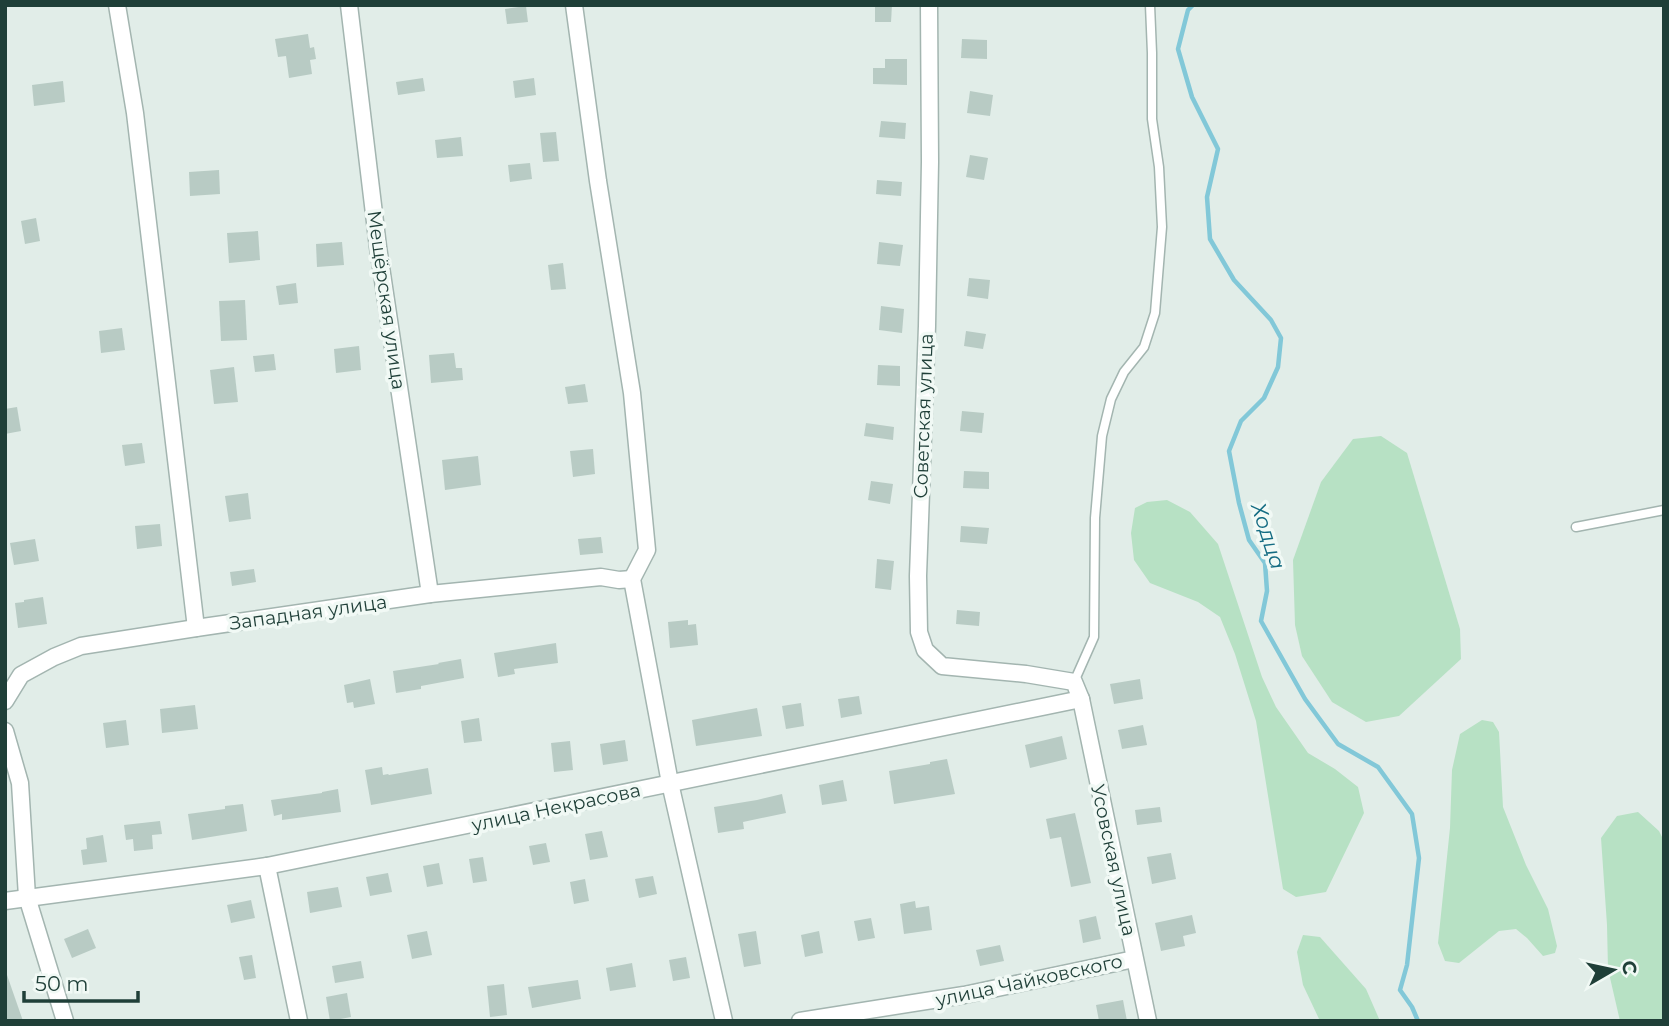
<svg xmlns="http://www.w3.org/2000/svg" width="1669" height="1026" font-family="Montserrat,sans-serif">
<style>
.green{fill:#b7e1c4}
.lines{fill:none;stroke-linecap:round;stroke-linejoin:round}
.stream{stroke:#82c8d8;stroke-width:4.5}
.building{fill:#b8cbc4}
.lane-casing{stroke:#a3b5b0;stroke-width:11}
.street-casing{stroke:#a3b5b0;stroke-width:19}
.lane{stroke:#fff;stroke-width:8}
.street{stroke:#fff;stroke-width:16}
.labels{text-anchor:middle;stroke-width:7;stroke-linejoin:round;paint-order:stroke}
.street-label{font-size:19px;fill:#1f3f38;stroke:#f1f9f5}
.water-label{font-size:21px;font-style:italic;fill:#136b82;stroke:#f1f9f5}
</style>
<rect width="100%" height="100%" fill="#e1ede8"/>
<g class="green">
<path d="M1381,436L1407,453L1460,629L1461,659L1399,716L1366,722L1332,702L1302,656L1295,625L1293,560L1321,482L1353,439Z"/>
<path d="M1167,500L1190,512L1218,544L1262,677L1276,707L1308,753L1335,769L1358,787L1364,813L1326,892L1296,897L1283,889L1256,721L1235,654L1220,617L1198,602L1150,583L1134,560L1131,533L1135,508L1147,502Z"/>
<path d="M1482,720L1493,722L1499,732L1503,807L1526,865L1548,909L1557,946L1555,953L1543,956L1527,938L1516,929L1499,931L1459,963L1445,961L1438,943L1450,828L1452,770L1460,734Z"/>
<path d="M1638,812L1659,831L1664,841V1021H1620L1608,969L1607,925L1601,838L1617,816Z"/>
<path d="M1303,935L1320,937L1366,989L1380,1021H1320L1303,985L1297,952Z"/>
</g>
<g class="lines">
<path class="stream" d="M1193,5L1188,10L1178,49L1192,97L1218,149L1207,197L1210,239L1234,280L1271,320L1281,338L1278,367L1264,398L1241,421L1229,451L1239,503L1249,540L1265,563L1267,591L1261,621L1305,699L1338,744L1378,767L1412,814L1419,858L1407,965L1400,990L1412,1007L1418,1021"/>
</g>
<g class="building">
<path d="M875,5H892L891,22H875Z"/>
<path d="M526,6L528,22L507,24L505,9Z"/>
<path d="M308,34L310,48L314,47L316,59L310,60L312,74L289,78L286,56L278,57L275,39Z"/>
<path d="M962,39L987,40V59L961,58Z"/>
<path d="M885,59H907V85L873,84V68H885Z"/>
<path d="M423,78L425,91L398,95L396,82Z"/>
<path d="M534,78L536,95L515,98L513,81Z"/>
<path d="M63,81L65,102L34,106L32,85Z"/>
<path d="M970,91L993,95L990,116L967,113Z"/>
<path d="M881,121L906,123L905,139L879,137Z"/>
<path d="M556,132L559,161L543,162L540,133Z"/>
<path d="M461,137L463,156L437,158L435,140Z"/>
<path d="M970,155L988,158L984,180L966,177Z"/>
<path d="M530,163L532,179L510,182L508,165Z"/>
<path d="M219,170L220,194L190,196L189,172Z"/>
<path d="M877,180L902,182L901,196L876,194Z"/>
<path d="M36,218L40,241L25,244L21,221Z"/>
<path d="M258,231L260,260L229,263L227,233Z"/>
<path d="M342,242L344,265L317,267L316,244Z"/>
<path d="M879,242L903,245L900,266L877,264Z"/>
<path d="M563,263L566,289L551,290L548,265Z"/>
<path d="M969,278L990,280L988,299L967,296Z"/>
<path d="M296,283L298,303L279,305L276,286Z"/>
<path d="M245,300L247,340L221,341L219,301Z"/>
<path d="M881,306L904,309L902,333L879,330Z"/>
<path d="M122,328L125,350L101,353L99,331Z"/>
<path d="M966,331L986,334L983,349L964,346Z"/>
<path d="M359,346L361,370L336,373L334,349Z"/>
<path d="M454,353L456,368H462L463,380L431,383L429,355Z"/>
<path d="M274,354L276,370L255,372L253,356Z"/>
<path d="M878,365L900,366V386L877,385Z"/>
<path d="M234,367L238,402L214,404L210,370Z"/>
<path d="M585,384L588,402L568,404L565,387Z"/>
<path d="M17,407L21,431L5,434V409Z"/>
<path d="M962,411L984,413L982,433L960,431Z"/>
<path d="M866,423L894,427L893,440L864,436Z"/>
<path d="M142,443L145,463L125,466L122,445Z"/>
<path d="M593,449L595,474L573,477L570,451Z"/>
<path d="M478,456L481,485L445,490L442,460Z"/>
<path d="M964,471L989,472V489L963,488Z"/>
<path d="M871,481L893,484L890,504L868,500Z"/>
<path d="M248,493L251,519L229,522L225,496Z"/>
<path d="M160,524L162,546L137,549L135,526Z"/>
<path d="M961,526L989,528L987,544L960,542Z"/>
<path d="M601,537L603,553L580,555L578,539Z"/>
<path d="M35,539L39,561L14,565L10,543Z"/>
<path d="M877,559L894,561L891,590L875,588Z"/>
<path d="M254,569L256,582L232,586L230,572Z"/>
<path d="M43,597L47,624L18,628L15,603L24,602V600Z"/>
<path d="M957,610L980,612L979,626L956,624Z"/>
<path d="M688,620V625L696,624L698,645L670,648L668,622Z"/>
<path d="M556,643L558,663L514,669L515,674L498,677L494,653Z"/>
<path d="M461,659L464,678L421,686V689L396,693L393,671L439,664L438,663Z"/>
<path d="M370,679L375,704L354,708L353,702L347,703L344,685Z"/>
<path d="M1140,679L1143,699L1114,704L1110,684Z"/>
<path d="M859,696L862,714L841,718L838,699Z"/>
<path d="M801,703L804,726L786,729L782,706Z"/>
<path d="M195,705L198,729L162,733L160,709Z"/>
<path d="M757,708L762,736L696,746L692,720Z"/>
<path d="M479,718L482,741L464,743L461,721Z"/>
<path d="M126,720L129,745L106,748L103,723Z"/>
<path d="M1143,725L1147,745L1122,749L1118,730Z"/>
<path d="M1062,736L1067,759L1030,768L1025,745Z"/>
<path d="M625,740L628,761L603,765L600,744Z"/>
<path d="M570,741L573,770L554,772L551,743Z"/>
<path d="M947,759L955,794L894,804L889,771L930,764V762Z"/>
<path d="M382,767L383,775L388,774L389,775L428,768L432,794L371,805L365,770Z"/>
<path d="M843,780L847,801L822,805L819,785Z"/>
<path d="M338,789L341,812L282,820V814L274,816L271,800L322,793V792Z"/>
<path d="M782,794L786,813L743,822L744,829L718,833L714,807L757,800Z"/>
<path d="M243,804L247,831L192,840L188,814L225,809V806Z"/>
<path d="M1160,807L1162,822L1137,825L1135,810Z"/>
<path d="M1075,813L1091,883L1071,887L1061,837L1050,839L1046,819Z"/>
<path d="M160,821L162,834L152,835L153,849L134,851L133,839L126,840L124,825Z"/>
<path d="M602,831L608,857L590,860L585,834Z"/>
<path d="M103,835L107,862L83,865L81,850L87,849L86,838Z"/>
<path d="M546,843L550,862L533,865L529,846Z"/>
<path d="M1171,853L1176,879L1152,884L1147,857Z"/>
<path d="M483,857L487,881L473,883L469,859Z"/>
<path d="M439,863L443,884L427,887L423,866Z"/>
<path d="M388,873L392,892L370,896L366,877Z"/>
<path d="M653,876L657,894L639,898L635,879Z"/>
<path d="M585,879L589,901L574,904L570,882Z"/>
<path d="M338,887L342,907L310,913L307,892Z"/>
<path d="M251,900L255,918L231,923L227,905Z"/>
<path d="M915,901L916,908L929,906L932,930L904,934L900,904Z"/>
<path d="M1192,915L1196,933L1183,936L1185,946L1161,951L1155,923Z"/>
<path d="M1096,916L1101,939L1083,943L1079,920Z"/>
<path d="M871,918L875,938L858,941L854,921Z"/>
<path d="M88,929L96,948L72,958L64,939Z"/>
<path d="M427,931L432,955L412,959L407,935Z"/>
<path d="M756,931L761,964L744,967L738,934Z"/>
<path d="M819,931L823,953L805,957L801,935Z"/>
<path d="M1000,945L1004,961L980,966L976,950Z"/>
<path d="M252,955L256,978L244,980L239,957Z"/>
<path d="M686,957L690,978L673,981L669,960Z"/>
<path d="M361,961L364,978L335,983L332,966Z"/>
<path d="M632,963L636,987L610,991L606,968Z"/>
<path d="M5,975H7L23,1021H5Z"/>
<path d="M578,980L581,999L532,1008L528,987Z"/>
<path d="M504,984L507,1015L490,1017L487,986Z"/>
<path d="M347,993L351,1017L330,1021L326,997Z"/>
<path d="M1123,1000L1127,1021H1099L1096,1005Z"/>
</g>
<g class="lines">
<defs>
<g id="lane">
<path d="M1576,527L1664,510"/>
<path d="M1074,682L1094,637L1095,518L1102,436L1111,399L1124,372L1144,347L1155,313L1162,227L1159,167L1152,119V53L1150,5"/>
</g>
<g id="street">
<path d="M117,5L135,113L196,628"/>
<path d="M349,5L378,247L430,594"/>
<path d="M574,5L598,181L632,393L647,550L632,579L670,783L724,1021"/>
<path d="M929,5L930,162L927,326L918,576L919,632L925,650L942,666L1026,674L1074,682L1081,699L1148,1021"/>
<path d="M5,701L21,675L54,657L81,646L196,628L430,594L601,577L619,580L632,579"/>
<path d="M5,731L20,783L27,897L65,1021"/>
<path d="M267,866L299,1021"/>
<path d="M5,901L267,866L1081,699"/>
<path d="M800,1021L964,995L1134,959"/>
</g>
</defs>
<use href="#lane" class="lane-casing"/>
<use href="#street" class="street-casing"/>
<use href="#lane" class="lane"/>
<use href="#street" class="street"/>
</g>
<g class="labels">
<g class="street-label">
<text transform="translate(387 300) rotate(82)" y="7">Мещёрская улица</text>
<text transform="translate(923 416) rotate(-88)" y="7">Советская улица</text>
<text transform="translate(308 612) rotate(-8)" y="7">Западная улица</text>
<text transform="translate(556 807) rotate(-12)" y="7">улица Некрасова</text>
<text transform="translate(1114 860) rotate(78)" y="7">Усовская улица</text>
<text transform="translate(1029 980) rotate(-12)" y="7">улица Чайковского</text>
</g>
<g class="water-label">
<text transform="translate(1268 536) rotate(72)" y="7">Ходца</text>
</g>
</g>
<rect width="1669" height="1026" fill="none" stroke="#1f3f38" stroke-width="14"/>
<g transform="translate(1613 970) rotate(81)" stroke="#f1f9f5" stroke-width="5" paint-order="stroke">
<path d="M0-5L12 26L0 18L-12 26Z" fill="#1f3f38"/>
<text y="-10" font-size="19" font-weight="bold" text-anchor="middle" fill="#1f3f38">С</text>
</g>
<path d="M24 991v10h114v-10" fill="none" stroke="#1f3f38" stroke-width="3.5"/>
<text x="35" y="991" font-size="21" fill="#1f3f38" stroke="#f1f9f5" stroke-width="5" paint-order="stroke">50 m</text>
</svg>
